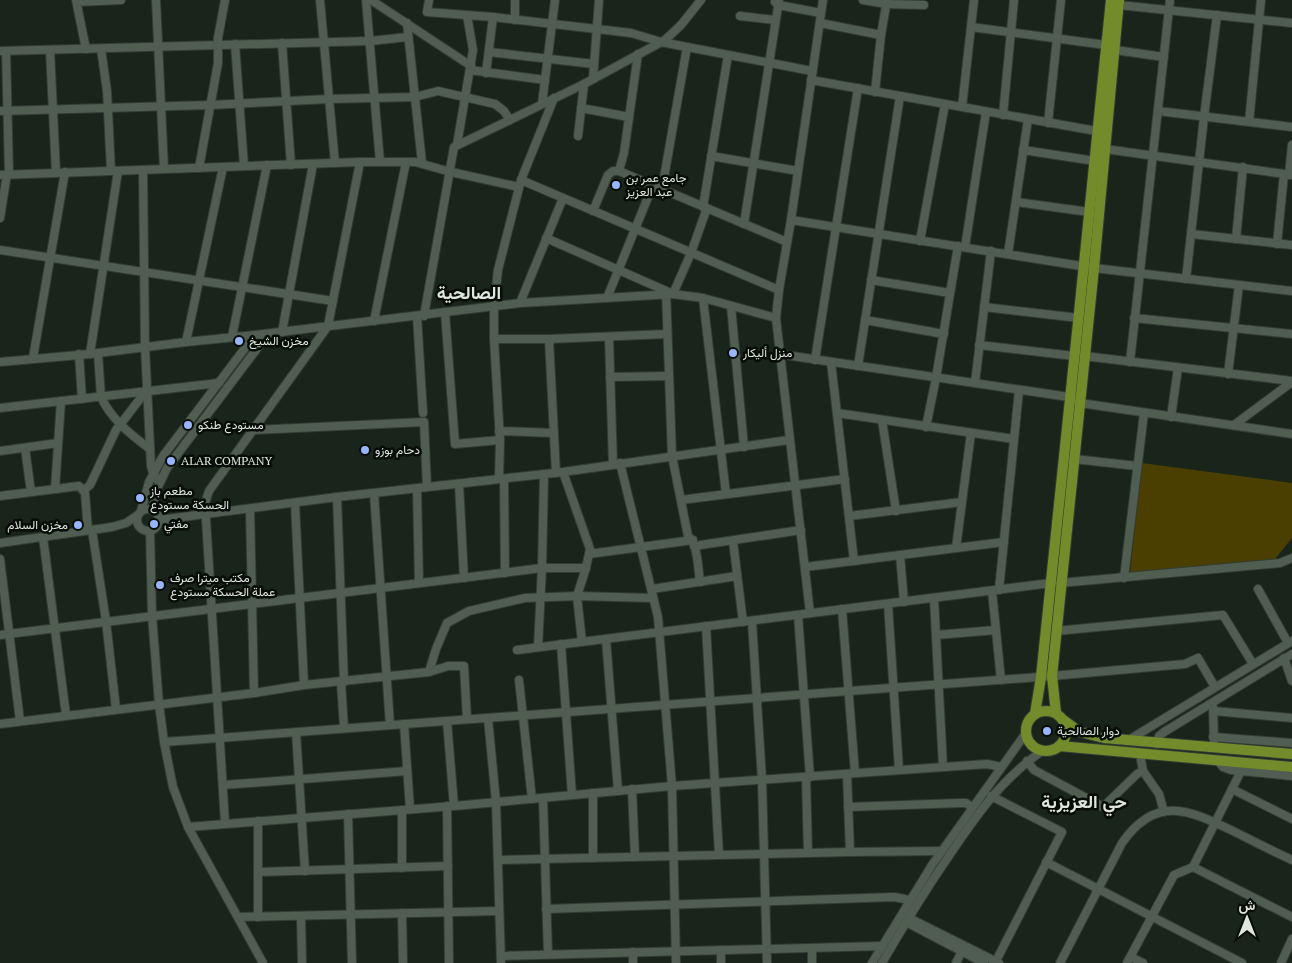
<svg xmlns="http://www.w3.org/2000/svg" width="1292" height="963" font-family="'PT Serif',Vazirmatn,serif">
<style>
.green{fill:#4a3f00}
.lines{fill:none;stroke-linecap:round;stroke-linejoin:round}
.minor-casing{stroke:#343d35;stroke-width:10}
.major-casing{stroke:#343d35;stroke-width:12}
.minor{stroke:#505d51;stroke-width:8}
.major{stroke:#738c2b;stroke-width:10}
.poi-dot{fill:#97b6fd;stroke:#070c07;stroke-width:2}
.labels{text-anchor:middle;stroke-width:5;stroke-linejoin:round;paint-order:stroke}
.poi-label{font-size:12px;fill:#dee6df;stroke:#070c07;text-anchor:start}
.district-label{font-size:18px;font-weight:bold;fill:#dee6df;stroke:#070c07}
</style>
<rect width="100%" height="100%" fill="#19241a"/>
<path class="green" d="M1142,463L1292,483V538L1275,559L1130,573Z"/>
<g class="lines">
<defs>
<g id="minor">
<path d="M76,0L86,49"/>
<path d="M156,0L164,169"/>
<path d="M320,0L335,163"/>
<path d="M366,0L380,162"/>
<path d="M371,0L471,66"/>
<path d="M429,0L427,12L493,17L631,33L661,42L812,71"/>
<path d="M515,0V20"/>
<path d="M863,0L887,4L924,5"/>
<path d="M77,2L121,0"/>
<path d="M775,2L778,5L821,13"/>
<path d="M1119,5L1292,23"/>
<path d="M740,16L775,20"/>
<path d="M407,23L422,163"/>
<path d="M820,23L881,35"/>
<path d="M971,27L1106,45"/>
<path d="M282,43L291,165"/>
<path d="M235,44L244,166"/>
<path d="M101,49L107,91L111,171"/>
<path d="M50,50L56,173"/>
<path d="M1115,50L1164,57"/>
<path d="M0,51L370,41L408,37"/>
<path d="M6,51L9,174"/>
<path d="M489,52L594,64"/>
<path d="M470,70L545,80"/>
<path d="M486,73L493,17"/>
<path d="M593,79L599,0"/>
<path d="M811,80L1102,132"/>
<path d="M875,92L881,35L887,0"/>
<path d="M542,104L555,0"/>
<path d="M962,107L974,0"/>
<path d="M581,108L629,117"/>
<path d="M0,111L210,105L329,99L415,97L438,91L495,104L504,111L510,120"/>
<path d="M1158,111L1292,127"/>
<path d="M1003,115L1014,0"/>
<path d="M1249,122L1261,0"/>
<path d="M1048,123L1061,0"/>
<path d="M578,136L584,84"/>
<path d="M457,145L473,50L467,15"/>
<path d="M1105,149L1292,175"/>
<path d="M1023,150L1095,161"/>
<path d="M711,156L798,171"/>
<path d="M199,168L218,63V38L225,0"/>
<path d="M143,170L145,347L151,466L153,473L159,482"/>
<path d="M619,171L624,153L638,54"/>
<path d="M0,175L360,162H415L451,172L519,187"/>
<path d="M1289,175L1292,145"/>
<path d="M521,180L779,290"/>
<path d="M662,189L687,47"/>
<path d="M1016,202L1089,212"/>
<path d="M703,207L728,55"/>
<path d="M593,211L608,175L613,171H619L787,242"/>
<path d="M0,218L7,174"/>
<path d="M791,220L1094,268L1292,291"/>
<path d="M744,224L779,0"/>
<path d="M1191,234L1292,245"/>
<path d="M546,238L673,294L691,253L707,208"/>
<path d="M1236,239L1243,167"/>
<path d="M920,241L945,104"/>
<path d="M1277,244L1284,174"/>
<path d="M965,247L986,112"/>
<path d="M0,250L333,301"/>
<path d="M1008,254L1028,119"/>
<path d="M1186,279L1204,117L1217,15"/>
<path d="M871,280L950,293"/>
<path d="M666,291L672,456L688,536C698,543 698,569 700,582"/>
<path d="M607,298L653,185"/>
<path d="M703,298L726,494"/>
<path d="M520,303L563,198"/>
<path d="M731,306L744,447"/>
<path d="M984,307L1079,318"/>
<path d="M445,312L455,444L500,440"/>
<path d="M417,316L423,413"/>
<path d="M424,316L454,147L584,84L665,40L681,25L701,0"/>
<path d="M1134,318L1292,334"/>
<path d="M865,320L944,334"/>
<path d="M374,321L406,162"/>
<path d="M282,332L313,164"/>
<path d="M232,337L267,165"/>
<path d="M609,337L613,465"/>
<path d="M494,339H549L667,334"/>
<path d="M549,339L556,473"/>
<path d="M186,342L223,167"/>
<path d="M979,345L1074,356"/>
<path d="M98,353L101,397C111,419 131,435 150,449"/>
<path d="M79,354L82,399"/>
<path d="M90,354L118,171"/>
<path d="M779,354L1069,397L1080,403L1292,434"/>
<path d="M1084,356L1292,381"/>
<path d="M33,358L65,172"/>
<path d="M815,360L858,88"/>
<path d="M0,362L90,354L186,342L255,335L520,303L673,294L703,298L776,318"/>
<path d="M831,362L854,561"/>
<path d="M1130,362L1170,0"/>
<path d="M858,366L900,96"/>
<path d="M1228,374L1239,285"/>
<path d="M610,377L669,376"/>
<path d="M975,383L991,251"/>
<path d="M0,408L219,383"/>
<path d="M837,413L1014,439"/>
<path d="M1171,417L1178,368"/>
<path d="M882,420L896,511"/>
<path d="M1234,425L1292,382"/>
<path d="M926,427L936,378L958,246"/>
<path d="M252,430L424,422L427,487"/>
<path d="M499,431L554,433"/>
<path d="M25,448L31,492"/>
<path d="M0,451L58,443"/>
<path d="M1074,459L1137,466"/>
<path d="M620,463L658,617L672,786L676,963"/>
<path d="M563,472L590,549L586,568L577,596L582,642"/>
<path d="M499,479L500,440L494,339V306L498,270L521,180L554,98"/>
<path d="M504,479L505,573"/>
<path d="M459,484L464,578"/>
<path d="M55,489L61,401"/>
<path d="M417,489L419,583"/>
<path d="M84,490L90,485L116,430L146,391"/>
<path d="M374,493L390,725"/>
<path d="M0,496L79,486L85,493L88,530"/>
<path d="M337,497L344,682"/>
<path d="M681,500L845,479"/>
<path d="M295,503L304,685"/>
<path d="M250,509L254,693"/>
<circle cx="148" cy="520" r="11"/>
<path d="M141,511L149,482L163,456L255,335"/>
<path d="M153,511L156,491L167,468L268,334"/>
<path d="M849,516L962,502"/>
<path d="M159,520L337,497L563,472L789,440"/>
<path d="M92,530L106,621L116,709"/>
<path d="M150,531L152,615L159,704L164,742L173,787L188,827L263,963"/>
<path d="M43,537L66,715"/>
<path d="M733,541L743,622"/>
<path d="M0,543L112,527L126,523L138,515"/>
<path d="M694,546L801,530"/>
<path d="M956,548L971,433"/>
<path d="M589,554L693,540"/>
<path d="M900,555L904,602"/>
<path d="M0,559L20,721"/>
<path d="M805,567L1004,542"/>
<path d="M1124,578L1144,413"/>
<path d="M1060,583L1280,563L1292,558"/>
<path d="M652,589L737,576"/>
<path d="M1258,589L1288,643"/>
<path d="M999,590L1019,390"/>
<path d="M992,591L1001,680"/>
<path d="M934,598L943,767"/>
<path d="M888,604L899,770"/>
<path d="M842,609L855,773"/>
<path d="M810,613L776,318L779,290L791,220L823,0"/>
<path d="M798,615L810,777"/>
<path d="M752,621L762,780L767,963"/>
<path d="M706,626L719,855"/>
<path d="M1056,631L1223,615L1253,664"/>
<path d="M0,635L542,568H586"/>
<path d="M936,635L996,630"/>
<path d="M606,639L618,791"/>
<path d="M561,644L572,795"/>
<path d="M538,647L542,568L544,475"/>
<path d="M517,650L1051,583"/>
<path d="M1284,658L1292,681"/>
<path d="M429,672L448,666H464L467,719"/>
<path d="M519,680L532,799"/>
<path d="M341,682L344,728"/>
<path d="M1213,707L1214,741"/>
<path d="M1214,711L1292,718"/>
<path d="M488,718L496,802L501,963"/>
<path d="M447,721L454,806"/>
<path d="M0,724L254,693L304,685L429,672L436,649L447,623L469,611L525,598L577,596L653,598"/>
<path d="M404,724L410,809"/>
<path d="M296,732L305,871"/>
<path d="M1213,737L1292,743"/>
<path d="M1127,741L1292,641"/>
<path d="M164,742L1052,676L1185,664L1198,658L1215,687"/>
<path d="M1157,744L1159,736L1164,732L1292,654"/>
<path d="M1140,754L1143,771L1159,794L1164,812"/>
<path d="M1027,761L1034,770L1103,807L1137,774L1143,771"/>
<path d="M1218,761L1223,767L1231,770L1292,776"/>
<path d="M847,774L850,852"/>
<path d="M806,777L808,853"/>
<path d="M223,785L407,771"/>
<path d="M632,789L635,857"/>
<path d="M1232,789L1292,819"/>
<path d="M991,796L1062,832L996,961"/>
<path d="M543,798L548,954"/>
<path d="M447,806L449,963"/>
<path d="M848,807L961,803H966L972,807"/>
<path d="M348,814L352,963"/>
<path d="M258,821V917"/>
<path d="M225,823L205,503L209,491L328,326L360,162"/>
<path d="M188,827L454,806L672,786L987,764L1001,767"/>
<path d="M593,858V793"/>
<path d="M498,860L850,852L942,851"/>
<path d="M1046,862L1242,963"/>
<path d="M1193,867L1292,917"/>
<path d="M402,868V810"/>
<path d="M259,872L448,866"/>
<path d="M546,909L894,897L910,900"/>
<path d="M402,913L403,963"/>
<path d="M301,916L302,963"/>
<path d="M239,917L499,911"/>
<path d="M909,918L999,963"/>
<path d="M906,922L984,963"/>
<path d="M812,948V963"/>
<path d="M721,950V963"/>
<path d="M633,952V963"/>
<path d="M501,956L882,946"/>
<path d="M1131,957L1143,963"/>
<path d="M872,963L932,865L1026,733"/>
<path d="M882,963C900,932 918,902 938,872C970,825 995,784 1042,751"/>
<path d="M956,963L962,951"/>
<path d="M1060,963L1122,843C1156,794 1189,810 1233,831C1253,841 1272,851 1292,860"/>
<path d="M1127,963L1174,875L1193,867L1241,771"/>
<path d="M1281,963L1292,939"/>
</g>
<g id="major">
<circle cx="1046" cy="731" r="20"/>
<path d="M1056,713L1052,676L1094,268L1119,0"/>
<path d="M1035,714L1041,677C1065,451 1088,226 1111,0"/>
<path d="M1062,719L1080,732L1104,738L1292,754"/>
<path d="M1059,746L1292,767"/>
</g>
</defs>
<use href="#minor" class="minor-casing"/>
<use href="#major" class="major-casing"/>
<use href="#minor" class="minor"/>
<use href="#major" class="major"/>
</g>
<g class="poi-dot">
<circle cx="616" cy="185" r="5"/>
<circle cx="239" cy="341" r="5"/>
<circle cx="733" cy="353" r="5"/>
<circle cx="188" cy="425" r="5"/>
<circle cx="365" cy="450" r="5"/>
<circle cx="171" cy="461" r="5"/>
<circle cx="140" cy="498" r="5"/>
<circle cx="154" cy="524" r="5"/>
<circle cx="78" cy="525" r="5"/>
<circle cx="160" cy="585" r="5"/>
<circle cx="1047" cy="731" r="5"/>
</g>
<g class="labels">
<g class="poi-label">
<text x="626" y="182">جامع عمر بن<tspan x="626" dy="14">عبد العزيز</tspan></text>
<text x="249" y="345">مخزن الشيخ</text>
<text x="743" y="357">منزل أليكار</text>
<text x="198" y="429">مستودع طنكو</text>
<text x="375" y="454">دحام بوزو</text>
<text x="181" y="465">ALAR COMPANY</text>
<text x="150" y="495">مطعم باز<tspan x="150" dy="14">الحسكة مستودع</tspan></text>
<text x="164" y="528">مفتي</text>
<text x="68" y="529" text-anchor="end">مخزن السلام</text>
<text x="170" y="582">مكتب ميترا صرف<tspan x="170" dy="14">عملة الحسكة مستودع</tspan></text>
<text x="1057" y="735">دوار الصالحية</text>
</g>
<g class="district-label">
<text x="469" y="299">الصالحية</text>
<text x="1084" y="808">حي العزيزية</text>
</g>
</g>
<g transform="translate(1247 918)" stroke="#070c07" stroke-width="4" paint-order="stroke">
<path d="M0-4L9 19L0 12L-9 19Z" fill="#dee6df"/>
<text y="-8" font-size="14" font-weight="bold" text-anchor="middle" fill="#dee6df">ش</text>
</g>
</svg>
